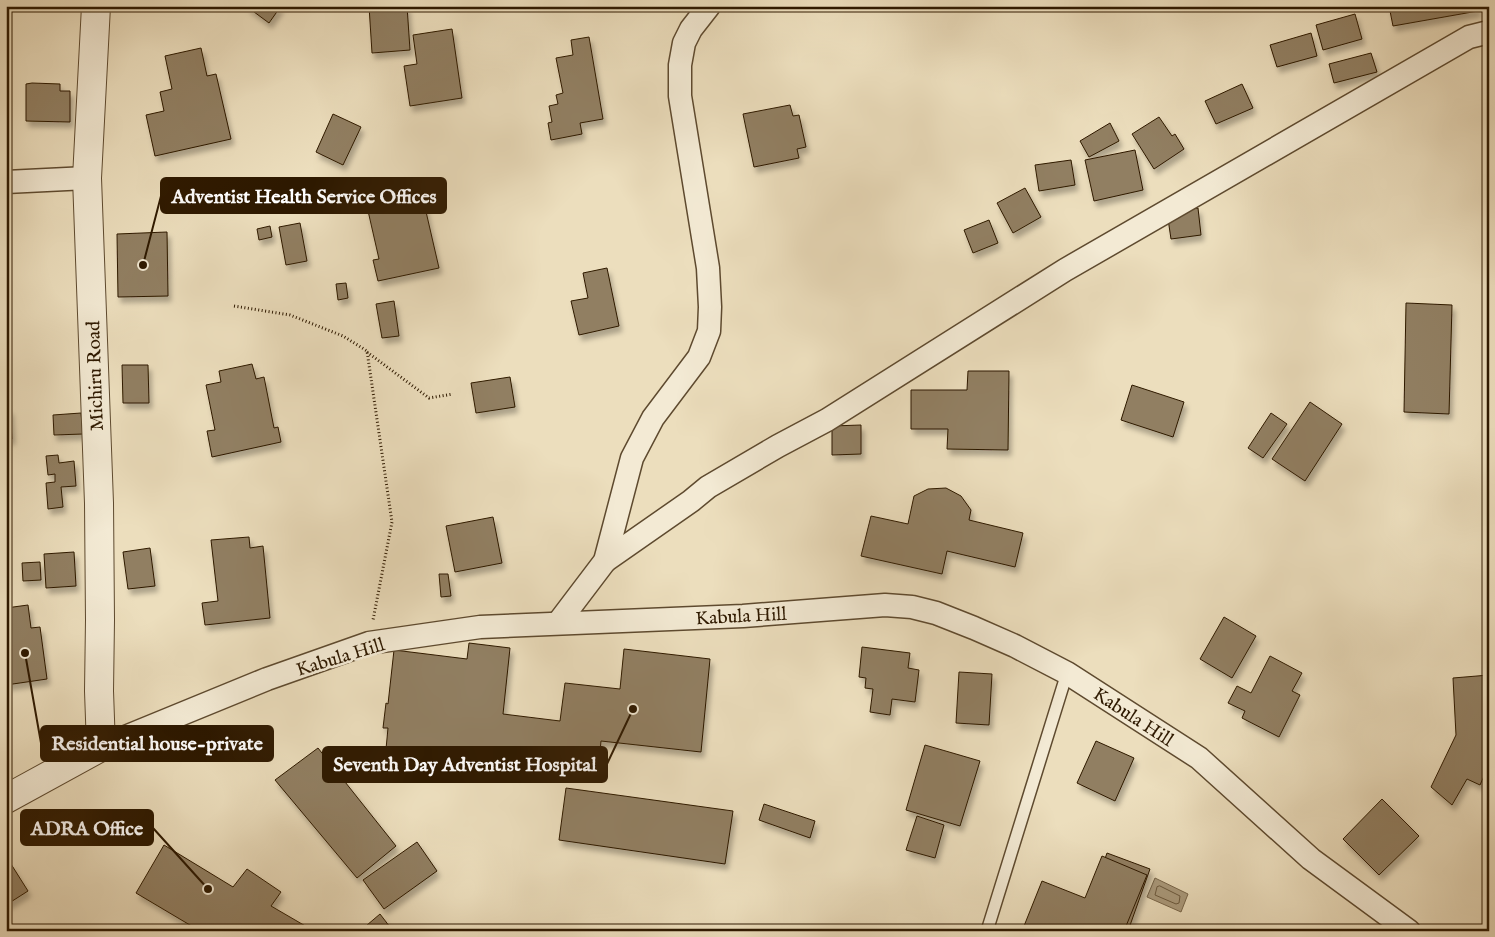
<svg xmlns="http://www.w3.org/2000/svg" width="1495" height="937" font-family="'IM FELL English',serif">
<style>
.water{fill:#ab9b7d;stroke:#79674b}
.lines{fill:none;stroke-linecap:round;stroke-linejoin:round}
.shore{stroke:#6c5a3e;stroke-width:1}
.building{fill:#917f62;stroke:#2e1900;filter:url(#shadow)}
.service-casing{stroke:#5e4a2f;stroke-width:14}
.minor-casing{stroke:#5e4a2f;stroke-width:25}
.tertiary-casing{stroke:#5e4a2f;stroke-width:30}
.path{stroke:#2e1900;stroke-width:3;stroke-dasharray:1 2.5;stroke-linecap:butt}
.service{stroke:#f3ead4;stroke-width:11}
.minor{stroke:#f3ead4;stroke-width:22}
.tertiary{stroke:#f3ead4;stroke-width:28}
.labels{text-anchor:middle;stroke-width:5;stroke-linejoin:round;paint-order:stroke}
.street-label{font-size:19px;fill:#2e1900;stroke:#f3ead4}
.leader{fill:none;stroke:#2e1900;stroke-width:2}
.callout-dot{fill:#2e1900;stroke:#f3ead4;stroke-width:2}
.callout{fill:#2e1900;stroke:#2e1900;stroke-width:2}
.callout-label{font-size:20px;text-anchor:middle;font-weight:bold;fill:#fff}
</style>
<defs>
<filter id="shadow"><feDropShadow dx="3" dy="5.5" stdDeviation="2.5" flood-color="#0004"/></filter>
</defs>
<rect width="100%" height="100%" fill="#ecdebd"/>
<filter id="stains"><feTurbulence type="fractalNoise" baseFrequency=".004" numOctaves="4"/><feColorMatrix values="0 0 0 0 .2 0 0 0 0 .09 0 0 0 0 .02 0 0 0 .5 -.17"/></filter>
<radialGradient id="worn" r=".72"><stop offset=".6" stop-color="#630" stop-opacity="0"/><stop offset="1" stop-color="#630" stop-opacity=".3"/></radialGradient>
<path class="water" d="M1155,878L1188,894L1181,912L1147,897Z"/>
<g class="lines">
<path class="shore" d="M1160,886L1180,896L1179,903L1176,904L1155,895L1157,887Z"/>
</g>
<g class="building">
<path d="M246,6H281L269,23Z"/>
<path d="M369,6H407L410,50L372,53Z"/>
<path d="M1389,6H1477L1478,11L1393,26Z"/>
<path d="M1355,14L1362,39L1323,50L1316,25Z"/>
<path d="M452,29L462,98L410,106L404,66L417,64L413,35Z"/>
<path d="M1311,33L1317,56L1277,67L1270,45Z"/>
<path d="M589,37L603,119L580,123L582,134L551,140L548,123L552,122L549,106L558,104L556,95L563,93L556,58L573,55L571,40Z"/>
<path d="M201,48L207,76L216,74L231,139L155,156L146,115L164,111L160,92L172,89L165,56Z"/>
<path d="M1371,53L1377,72L1334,83L1329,64Z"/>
<path d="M32,83L60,84V91H70V122L26,121V84Z"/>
<path d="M1242,84L1253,108L1216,124L1205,101Z"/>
<path d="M790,105L793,116L799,115L806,147L797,149L799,158L754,167L743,114Z"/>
<path d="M333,114L361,127L343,165L316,152Z"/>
<path d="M1159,117L1172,136L1175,134L1184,149L1154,169L1132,134Z"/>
<path d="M1110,123L1119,141L1089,157L1080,141Z"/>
<path d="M1135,150L1143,190L1094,201L1085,160Z"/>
<path d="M1071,160L1075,185L1039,191L1035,165Z"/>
<path d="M1025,188L1041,217L1013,233L997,203Z"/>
<path d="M421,190L439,268L378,281L373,260L379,259L366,202Z"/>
<path d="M1198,208L1201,235L1171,239L1167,212Z"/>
<path d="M989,220L998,243L973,253L964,230Z"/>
<path d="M300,223L307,261L286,265L279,227Z"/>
<path d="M270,226L272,237L259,240L257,229Z"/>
<path d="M167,232L168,296L118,297L117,234Z"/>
<path d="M607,268L619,326L579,335L571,301L588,298L583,273Z"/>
<path d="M346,283L348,298L338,300L336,284Z"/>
<path d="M394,301L399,336L382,338L376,304Z"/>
<path d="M1406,303L1452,305L1449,414L1404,412Z"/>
<path d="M252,364L256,379L264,377L274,428L278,427L281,442L212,457L207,431L215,430L206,385L221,382L219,371Z"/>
<path d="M122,365H148L149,403H123Z"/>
<path d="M968,371H1009L1008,450L947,449L948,429H911V390H967Z"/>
<path d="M510,377L515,407L476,413L471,383Z"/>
<path d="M1132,385L1184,402L1173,437L1121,420Z"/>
<path d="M1310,402L1342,424L1305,481L1272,459Z"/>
<path d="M6,409H10L12,439H6Z"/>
<path d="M81,413L83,434L54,435L53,415Z"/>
<path d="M1271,413L1287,424L1263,458L1248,448Z"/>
<path d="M861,425V454L832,455V426Z"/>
<path d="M58,455L59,463L74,461L76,486L61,487L63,507L48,509L46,483L55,482V474L48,475L46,456Z"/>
<path d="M946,488L961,496L971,510L969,520L1023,533L1015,567L947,551L942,574L861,556L871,516L908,524L914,496L928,489Z"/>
<path d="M493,517L502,563L455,572L446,526Z"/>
<path d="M249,537L250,548L263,546L270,618L205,625L202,603L218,601L211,540Z"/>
<path d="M150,548L155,586L128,589L123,552Z"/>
<path d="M74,552L76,586L46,588L44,554Z"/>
<path d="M40,562L41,580L23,581L22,563Z"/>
<path d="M439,574H448L451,596L441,597Z"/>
<path d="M28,605L31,628L40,627L47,679L6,685V608Z"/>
<path d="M1224,617L1256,636L1232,678L1200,659Z"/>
<path d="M469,643L510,648L503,714L560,721L565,683L620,689L624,649L710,659L701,752L601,741L598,772L386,749L388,728H383L386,703L388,704L394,650L467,659Z"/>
<path d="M862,647L910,653L908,668L919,670L915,702L892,699L890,715L870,712L873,689L865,688L866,678L859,677Z"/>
<path d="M1270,656L1302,673L1292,691L1300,695L1279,737L1242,718L1245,711L1228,703L1237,686L1251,693Z"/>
<path d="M959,672L992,674L989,725L956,723Z"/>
<path d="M1489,675V765L1480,785L1467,779L1452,805L1431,787L1456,735L1453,678Z"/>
<path d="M1096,741L1134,758L1115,801L1077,783Z"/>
<path d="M925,745L980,761L960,826L906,810Z"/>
<path d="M318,748L396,846L357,878L275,780Z"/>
<path d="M566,788L733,811L725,864L559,840Z"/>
<path d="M1382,799L1419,836L1379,875L1343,839Z"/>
<path d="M764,804L815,821L810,838L759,820Z"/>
<path d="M917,816L944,825L935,858L906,850Z"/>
<path d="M417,842L437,871L384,909L363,880Z"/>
<path d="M164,845L233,887L247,869L281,892L271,906L314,931H200L136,893Z"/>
<path d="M1107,853L1150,869L1128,931H1024L1040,888L1088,906Z"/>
<path d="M1102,856L1147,875L1124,931H1022L1042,881L1085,898Z"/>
<path d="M11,864L28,891L6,905V867Z"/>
<path d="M380,914L393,931H360Z"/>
</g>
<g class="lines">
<defs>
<path id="service" d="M987,931L1067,673"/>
<g id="minor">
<path d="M6,182L87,178"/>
<path d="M605,561L691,501L708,487L778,446L827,420L1065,270L1469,37L1489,32"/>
<path d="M558,623L605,561L632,458L653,418L699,357L709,331L710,307L708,268L680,96V65L684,43L691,29L709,6"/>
<path d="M101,747L267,679L369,643L480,627L743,616L885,605L912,607L936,613L974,628L1015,646L1067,673L1199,758L1311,859L1409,931"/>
</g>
<path id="tertiary" d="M6,799L101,747L99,691L100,620L99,503L87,178L96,6"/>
</defs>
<use href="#service" class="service-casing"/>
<use href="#minor" class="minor-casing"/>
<use href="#tertiary" class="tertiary-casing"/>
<g class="path">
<path d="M234,306L290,315L343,336L367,351L392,522L373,620"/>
<path d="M367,352L429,398L453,394"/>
</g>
<use href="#service" class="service"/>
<use href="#minor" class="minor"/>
<use href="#tertiary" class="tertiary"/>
</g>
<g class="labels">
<g class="street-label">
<text transform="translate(94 376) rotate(-92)" y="7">Michiru Road</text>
<text transform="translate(741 615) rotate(-3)" y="7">Kabula Hill</text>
<text transform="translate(340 656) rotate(-17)" y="7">Kabula Hill</text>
<text transform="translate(1134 716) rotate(33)" y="7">Kabula Hill</text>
</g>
</g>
<path class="leader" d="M143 265L161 196M25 653L41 743M633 709L607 764M208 889L153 828"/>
<g class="callout-dot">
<circle cx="143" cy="265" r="5"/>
<circle cx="25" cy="653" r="5"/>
<circle cx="633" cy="709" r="5"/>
<circle cx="208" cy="889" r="5"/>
</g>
<g class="callout">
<rect x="161" y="178" width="285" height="35" rx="5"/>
<rect x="41" y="726" width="232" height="35" rx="5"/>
<rect x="323" y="747" width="284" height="35" rx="5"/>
<rect x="21" y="810" width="132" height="35" rx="5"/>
</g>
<g class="callout-label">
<text x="304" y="203">Adventist Health Service Offices</text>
<text x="157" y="750">Residential house-private</text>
<text x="465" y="771">Seventh Day Adventist Hospital</text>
<text x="87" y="835">ADRA Office</text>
</g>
<rect width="1495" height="937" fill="none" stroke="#ecdebd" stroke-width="25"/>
<rect x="8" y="8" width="1480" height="922" fill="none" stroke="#2e1900" stroke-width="2.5"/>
<rect x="12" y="12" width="1470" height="912" fill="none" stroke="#2e1900"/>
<rect width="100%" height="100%" filter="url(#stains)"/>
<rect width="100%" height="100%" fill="url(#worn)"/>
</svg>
